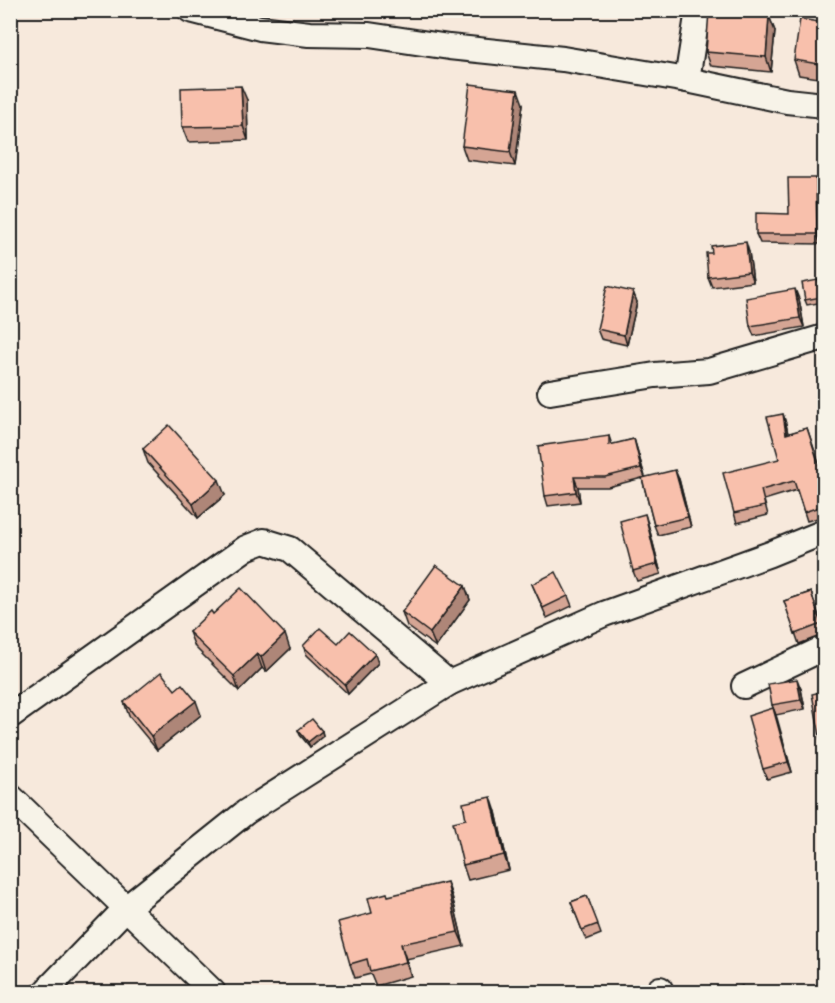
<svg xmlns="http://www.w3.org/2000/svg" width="835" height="1003" font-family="Dekko,sans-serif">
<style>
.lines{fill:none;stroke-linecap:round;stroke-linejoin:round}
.minor-casing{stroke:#1c1c1c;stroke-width:28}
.minor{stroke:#f7f3e8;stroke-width:24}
.wall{fill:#d5a594;stroke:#1c1c1c;stroke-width:1.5}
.shaded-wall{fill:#ae8678;stroke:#1c1c1c;stroke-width:1.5}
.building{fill:#f8c0ac;stroke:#1c1c1c;stroke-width:1.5}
</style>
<rect width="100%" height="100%" fill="#f7e9dc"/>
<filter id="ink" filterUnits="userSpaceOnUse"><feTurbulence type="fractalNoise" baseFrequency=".0167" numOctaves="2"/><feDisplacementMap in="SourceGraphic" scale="12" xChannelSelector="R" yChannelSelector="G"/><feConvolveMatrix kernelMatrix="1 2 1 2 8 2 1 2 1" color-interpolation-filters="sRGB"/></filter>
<g filter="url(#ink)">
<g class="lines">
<defs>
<g id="minor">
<path d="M190,10L260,28L309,34L369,35L449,47L563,59L687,80L787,101L824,105"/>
<path d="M687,80L698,10"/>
<path d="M550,392L655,375L709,371L824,337"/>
<path d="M744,686L824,648"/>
<path d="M10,716L246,548L264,541L290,549L449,683"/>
<path d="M10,796L213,992"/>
<path d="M660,989L661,992"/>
<path d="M45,992L126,908L246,812L449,683L604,614L770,554L824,532"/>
</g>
</defs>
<use href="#minor" class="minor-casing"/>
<use href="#minor" class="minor"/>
</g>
<g class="wall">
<path d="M769,16L775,31L771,72L711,66L706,52Z"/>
<path d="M825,23V79L799,75L794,60Z"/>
<path d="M247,100L248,140L188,142L182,127Z"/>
<path d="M523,104L515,166L467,160L462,146Z"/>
<path d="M819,188L820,244L760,243L756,234L789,214Z"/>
<path d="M749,252L753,282L712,287L708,277L712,253Z"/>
<path d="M820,285L824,302L807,305L805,300Z"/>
<path d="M633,292L637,302L627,345L601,339L597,329Z"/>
<path d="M799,299L804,327L754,336L750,326Z"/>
<path d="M783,414L786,424L788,434L807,428L825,481V516L807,521L797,490L764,500L768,515L737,523L734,513L779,459Z"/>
<path d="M609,436L612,445L634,439L645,477L679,479L691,527L658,535L654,525L642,478L608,487H578L580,502L548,506L545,496Z"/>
<path d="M143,449L225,495L198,518L148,463Z"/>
<path d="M648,524L661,574L637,581L633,571Z"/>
<path d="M532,584L568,596L572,606L547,618Z"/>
<path d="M465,586L470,600L436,647L407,626L402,612Z"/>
<path d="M811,592L825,634L799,644L784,601Z"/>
<path d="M213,614L290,649L266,672L262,668L239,691L195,647L189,632Z"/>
<path d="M338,644L375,654L378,663L348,694L307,655L303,646Z"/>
<path d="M801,689L805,709L776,715L772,705Z"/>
<path d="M175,690L201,715L157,750L129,716L124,702Z"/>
<path d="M773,708L792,772L767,779L763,769Z"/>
<path d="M298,730L322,731L323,736L310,747L300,735Z"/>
<path d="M496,812L509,870L468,880L463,865Z"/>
<path d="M388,896H452L464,946L406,959L411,976L376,986L371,974L355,978L350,964L372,913Z"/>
<path d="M587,896L601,934L586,940L571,902Z"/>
</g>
<g class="shaded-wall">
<path d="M769,16L775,31L771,72L766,57Z"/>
<path d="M241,86L247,100L248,140L243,126Z"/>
<path d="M518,90L523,104L515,166L510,152Z"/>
<path d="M816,178L819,188L820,244L817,234Z"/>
<path d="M746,242L749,252L753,282L749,272Z"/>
<path d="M795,289L799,299L804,327L800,318Z"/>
<path d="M633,292L637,302L627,345L624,335Z"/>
<path d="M783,414L786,424L790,444L786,434Z"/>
<path d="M634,439L637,449L645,477L641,468Z"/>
<path d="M675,470L679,479L691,527L688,517Z"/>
<path d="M574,477L578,487L580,502L576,492Z"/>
<path d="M219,480L225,495L198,518L193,504Z"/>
<path d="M645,514L648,524L661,574L657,564Z"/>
<path d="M465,586L470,600L436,647L430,633Z"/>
<path d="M285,634L290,649L266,672L261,657Z"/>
<path d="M257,654L262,668L239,691L234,676Z"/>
<path d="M375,654L378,663L348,694L345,685Z"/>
<path d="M797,679L801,689L805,709L801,700Z"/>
<path d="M196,701L201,715L157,750L151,736Z"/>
<path d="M773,708L777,718L792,772L788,762Z"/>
<path d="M322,731L323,736L310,747L308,742Z"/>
<path d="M491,797L496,812L509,870L504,855Z"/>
<path d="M447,882L452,896L464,946L458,932Z"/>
<path d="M401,944L406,959L411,976L406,962Z"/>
</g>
<g class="building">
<path d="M709,11L769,16L766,57L706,52Z"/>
<path d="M800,19L825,23V65L794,60Z"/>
<path d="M470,84L518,90L510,152L462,146Z"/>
<path d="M241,86L243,126L182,127L181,88Z"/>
<path d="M788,178H816L817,234H756V213L789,214Z"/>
<path d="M746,242L749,272L708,277L706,253H712L711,246Z"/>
<path d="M818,280L822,297L805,300L802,283Z"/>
<path d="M607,286L633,292L624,335L597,329Z"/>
<path d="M795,289L800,318L750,326L746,298Z"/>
<path d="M783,414L786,434L807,428L825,483V505L804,512L794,481L761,490L765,506L734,513L723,473L779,459L767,417Z"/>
<path d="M169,425L219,480L193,504L143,449Z"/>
<path d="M609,436V445L634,439L641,468L605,477H574L576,492L545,496L538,446Z"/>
<path d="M675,470L688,517L654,525L642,478Z"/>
<path d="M645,514L657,564L633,571L620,521Z"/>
<path d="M436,565L465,586L430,633L402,612Z"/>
<path d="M556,572L568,596L543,608L532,584Z"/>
<path d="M241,588L285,634L261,657L257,654L234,676L189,632L211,611L213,614Z"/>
<path d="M811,592L821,624L795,634L784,601Z"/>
<path d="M320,628L338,644L350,631L375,654L345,685L303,646Z"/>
<path d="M161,672L175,690L182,684L196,701L151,736L124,702Z"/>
<path d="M797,679L801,700L772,705L768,684Z"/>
<path d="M825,691V747H822L812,694Z"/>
<path d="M773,708L788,762L763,769L748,716Z"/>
<path d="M312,719L322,731L308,742L298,730Z"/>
<path d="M491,797L504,855L463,865L453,822L466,819L463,803Z"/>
<path d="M447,882L458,932L401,944L406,962L370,971L367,959L350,964L338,922L372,913L368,898L387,893L388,896Z"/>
<path d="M587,896L598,924L582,930L571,902Z"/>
<path d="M742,986L744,993H724Z"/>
<path d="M804,989L806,993H795Z"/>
</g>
</g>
<rect width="835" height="1003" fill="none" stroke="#f7f3e8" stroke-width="36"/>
<rect x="18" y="18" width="799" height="967" fill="none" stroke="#1c1c1c" stroke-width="2" filter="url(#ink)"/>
</svg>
